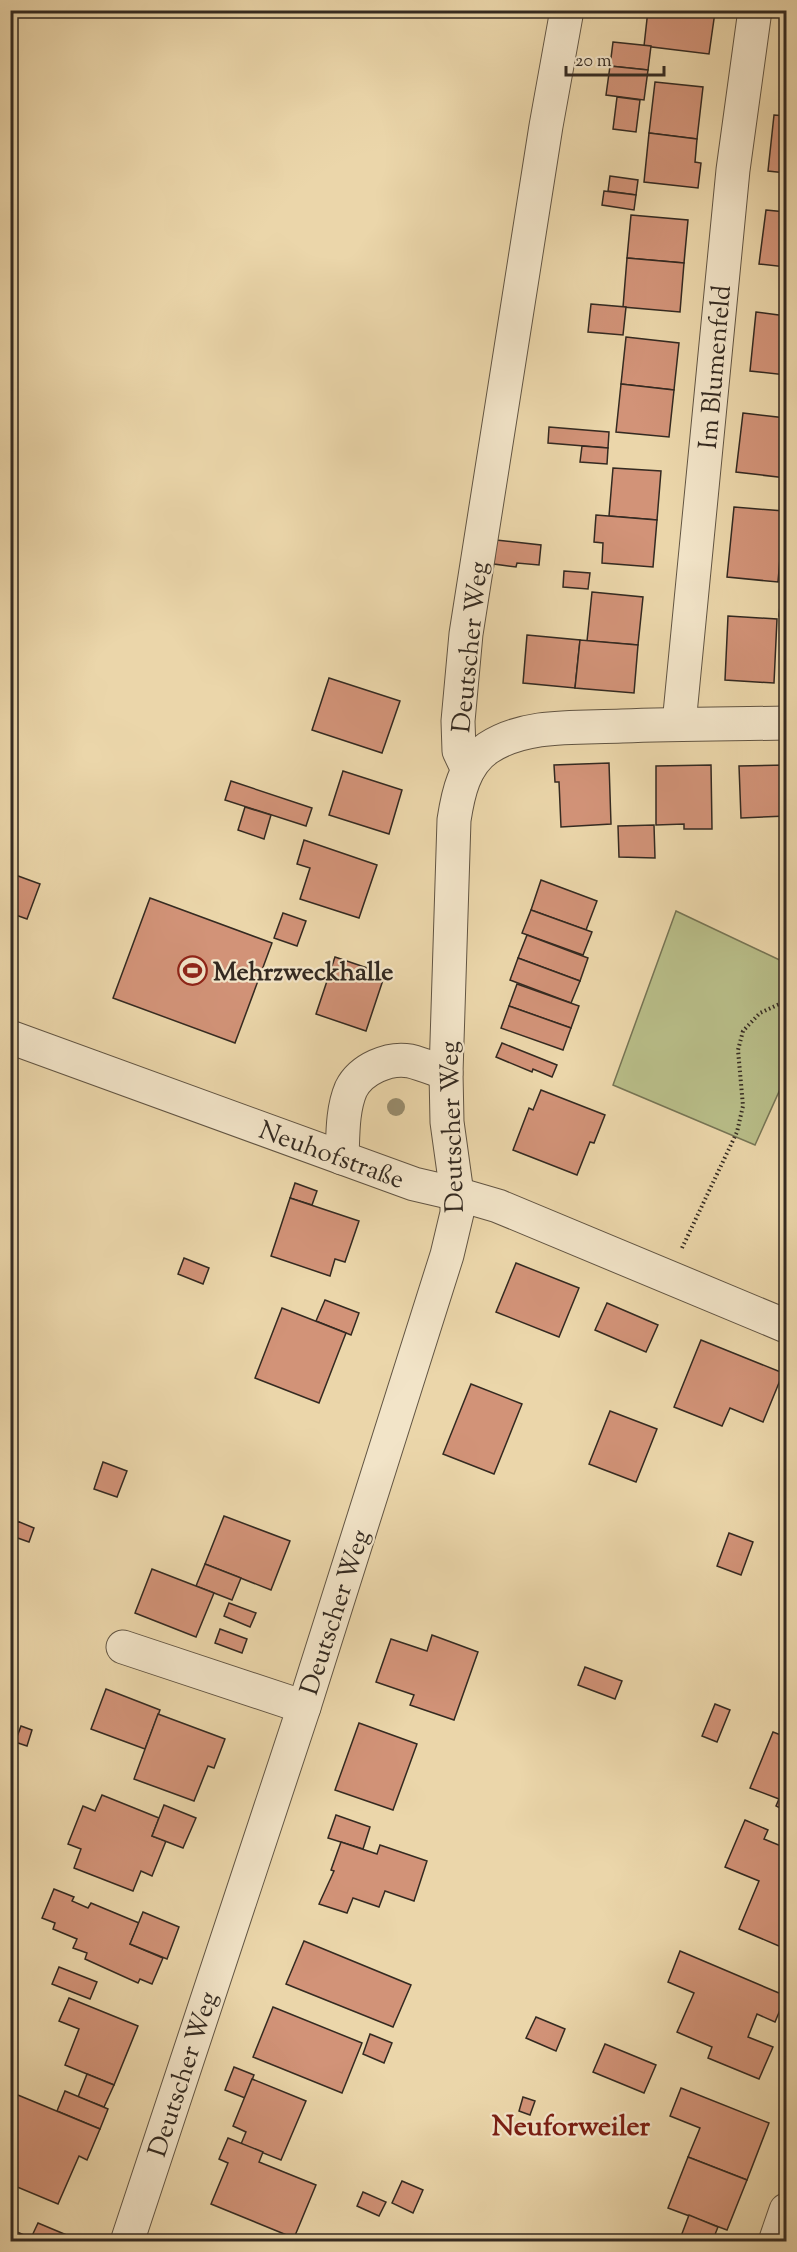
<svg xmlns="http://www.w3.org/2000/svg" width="797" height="2252" font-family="'Sorts Mill Goudy',serif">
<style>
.green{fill:#b8bd88;stroke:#767454;stroke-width:1.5}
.building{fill:#d29378;stroke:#342a21;stroke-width:1.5}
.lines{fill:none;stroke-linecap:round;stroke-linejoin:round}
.minor-casing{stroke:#625543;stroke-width:35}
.path{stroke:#342a21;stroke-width:4;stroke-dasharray:1.5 3;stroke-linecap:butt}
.minor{stroke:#f2e4c8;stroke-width:33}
.tree{fill:#988c6d}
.labels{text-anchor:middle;stroke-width:4.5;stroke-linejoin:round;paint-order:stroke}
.street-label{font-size:26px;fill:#342a21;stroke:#f2e4c8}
.poi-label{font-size:26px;font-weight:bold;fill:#342a21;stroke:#f2e4c8;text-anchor:start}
.quarter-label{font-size:28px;font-weight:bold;fill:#7a1f14;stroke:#f2e4c8}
</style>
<rect width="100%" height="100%" fill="#ebd6aa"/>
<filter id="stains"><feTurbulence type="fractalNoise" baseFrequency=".00333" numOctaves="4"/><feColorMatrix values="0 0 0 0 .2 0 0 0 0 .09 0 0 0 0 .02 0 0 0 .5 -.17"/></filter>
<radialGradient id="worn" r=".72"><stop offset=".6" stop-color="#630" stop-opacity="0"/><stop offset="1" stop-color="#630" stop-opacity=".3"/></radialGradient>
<path class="green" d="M676,911L786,963V1076L755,1145L613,1085Z"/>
<g class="building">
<path d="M648,10L715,12L709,54L644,46Z"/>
<path d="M613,42L651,46L648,70L610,66Z"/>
<path d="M610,66L648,70L644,100L606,95Z"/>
<path d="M655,82L703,87L697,139L649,133Z"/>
<path d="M617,97L640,100L636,132L613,129Z"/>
<path d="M774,115L786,116V173L768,171Z"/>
<path d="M649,133L697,139L695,162L701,163L698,188L644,182Z"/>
<path d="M610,176L638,180L636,195L608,191Z"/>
<path d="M604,191L636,195L634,210L602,205Z"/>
<path d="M766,210L786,212V267L759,264Z"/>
<path d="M631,215L688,220L684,263L627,258Z"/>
<path d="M627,258L684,263L680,312L623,307Z"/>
<path d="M591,304L626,307L623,335L588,332Z"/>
<path d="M756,312L786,316V375L750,371Z"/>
<path d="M626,337L679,343L674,390L621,384Z"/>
<path d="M621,384L674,390L669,437L616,432Z"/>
<path d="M743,413L786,418V478L736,472Z"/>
<path d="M549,427L609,432L608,448L548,443Z"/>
<path d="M582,446L608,448L607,464L580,462Z"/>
<path d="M613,468L661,471L657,520L609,516Z"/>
<path d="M734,507L784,511L778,582L727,577Z"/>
<path d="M596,515L657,520L653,567L602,563L603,543L594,542Z"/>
<path d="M496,540L541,545L539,565L517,563L516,567L494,564Z"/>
<path d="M564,571L590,573L588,589L563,587Z"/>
<path d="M782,584L786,585V616H779Z"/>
<path d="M592,592L643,597L638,645L587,641Z"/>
<path d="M728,616L777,619L774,683L725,680Z"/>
<path d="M527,635L580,640L575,688L523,683Z"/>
<path d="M580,640L638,645L634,693L575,688Z"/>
<path d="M329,678L400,701L382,753L312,730Z"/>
<path d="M609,763L611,824L561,827L559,782H555L554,765Z"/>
<path d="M711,765L712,829H684V824L656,825V766Z"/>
<path d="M786,765V816L741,818L739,766Z"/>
<path d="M343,771L402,790L389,834L329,815Z"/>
<path d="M231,781L312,808L306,826L225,800Z"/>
<path d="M245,807L271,815L264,839L238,830Z"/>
<path d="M654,825L655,858L619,857L618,826Z"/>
<path d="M304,840L377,865L359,918L300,899L310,868L297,864Z"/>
<path d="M10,873L40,884L27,919L10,913Z"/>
<path d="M541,880L597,901L586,930L531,910Z"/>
<path d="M150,898L272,943L235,1043L113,998Z"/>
<path d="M531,910L592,932L583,955L522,933Z"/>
<path d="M283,913L306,921L297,946L274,938Z"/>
<path d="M527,935L588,958L580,981L518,958Z"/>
<path d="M335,957L385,974L366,1031L316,1014Z"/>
<path d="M518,958L580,981L571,1003L510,980Z"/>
<path d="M517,984L579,1006L571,1028L509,1006Z"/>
<path d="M509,1006L571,1028L563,1050L501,1028Z"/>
<path d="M502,1043L557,1065L552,1077L533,1069L532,1072L496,1057Z"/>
<path d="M541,1090L605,1115L594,1143L590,1142L577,1175L513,1150L529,1108L533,1110Z"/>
<path d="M295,1183L317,1191L312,1205L290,1198Z"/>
<path d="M290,1198L359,1221L345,1262L335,1259L330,1276L271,1256Z"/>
<path d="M184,1258L209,1268L203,1284L178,1274Z"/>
<path d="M516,1263L579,1288L559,1337L496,1312Z"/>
<path d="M325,1300L359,1313L351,1335L316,1321Z"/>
<path d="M607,1303L658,1325L646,1352L595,1330Z"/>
<path d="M282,1308L346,1333L319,1403L255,1378Z"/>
<path d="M701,1340L783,1373L763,1422L730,1408L722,1426L674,1407Z"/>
<path d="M471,1384L522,1404L494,1474L443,1454Z"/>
<path d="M610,1411L657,1429L636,1482L589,1464Z"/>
<path d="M103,1462L127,1471L117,1497L94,1489Z"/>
<path d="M224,1516L290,1541L271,1590L205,1564Z"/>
<path d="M17,1521L34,1528L29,1542L12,1536Z"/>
<path d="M729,1533L753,1542L741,1575L717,1566Z"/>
<path d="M205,1564L241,1578L232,1600L196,1586Z"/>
<path d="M152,1569L214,1593L196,1637L135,1613Z"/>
<path d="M229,1603L256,1613L250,1627L224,1616Z"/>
<path d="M220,1629L247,1639L242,1653L215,1643Z"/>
<path d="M432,1635L478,1652L454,1720L410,1705L414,1695L376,1682L391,1639L427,1651Z"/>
<path d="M585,1667L622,1681L615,1699L578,1685Z"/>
<path d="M106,1689L160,1710L145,1749L91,1729Z"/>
<path d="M715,1704L730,1710L717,1742L702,1736Z"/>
<path d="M158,1714L225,1739L214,1768L208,1766L194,1801L134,1779Z"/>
<path d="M359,1723L417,1744L393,1810L335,1790Z"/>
<path d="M21,1726L32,1730L27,1746L15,1742Z"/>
<path d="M773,1732L786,1737V1811L776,1806L779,1799L750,1788Z"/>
<path d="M102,1795L159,1818L152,1836L166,1841L152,1876L141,1871L133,1891L74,1868L81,1849L68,1844L83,1806L95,1811Z"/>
<path d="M164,1805L196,1818L183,1848L152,1836Z"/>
<path d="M336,1815L370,1827L363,1849L328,1838Z"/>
<path d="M745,1820L768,1830L764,1839L786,1848V1949L739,1929L759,1881L725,1867Z"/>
<path d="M341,1842L377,1854L380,1845L427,1861L414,1901L385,1891L379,1907L353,1898L347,1913L319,1904L334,1871L331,1870Z"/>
<path d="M54,1889L74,1897L72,1901L88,1908L91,1903L139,1923L130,1944L163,1958L152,1984L140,1979L138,1983L85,1959L87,1953L73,1948L77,1939L53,1929L55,1923L42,1918Z"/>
<path d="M143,1912L179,1927L167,1959L130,1944Z"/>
<path d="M304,1941L411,1985L393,2027L286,1984Z"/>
<path d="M680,1951L786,1996L775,2022L757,2014L748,2037L773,2047L759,2079L708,2058L712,2047L677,2032L694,1993L668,1982Z"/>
<path d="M59,1967L97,1982L90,1999L52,1984Z"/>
<path d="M69,1998L138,2026L114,2085L65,2065L79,2029L59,2021Z"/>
<path d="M273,2007L362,2043L342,2093L253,2057Z"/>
<path d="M536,2017L565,2029L556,2051L526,2038Z"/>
<path d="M370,2034L392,2043L384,2063L363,2054Z"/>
<path d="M605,2044L656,2065L644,2093L593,2072Z"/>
<path d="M234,2067L254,2075L245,2098L225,2090Z"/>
<path d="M87,2074L114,2085L104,2107L78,2097Z"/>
<path d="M252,2079L306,2101L281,2160L241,2144L246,2132L233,2126Z"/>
<path d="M681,2088L769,2123L747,2180L688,2157L700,2128L670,2116Z"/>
<path d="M65,2091L108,2109L100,2129L57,2111Z"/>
<path d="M13,2093L100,2129L87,2160L79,2156L58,2204L10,2184V2176L17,2160L10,2157V2098Z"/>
<path d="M523,2097L535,2101L530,2115L519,2111Z"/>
<path d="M228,2138L263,2152L259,2162L316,2185L294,2238L211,2204L228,2163L219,2159Z"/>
<path d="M688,2157L747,2180L727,2230L668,2208Z"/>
<path d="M402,2181L423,2190L413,2213L392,2203Z"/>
<path d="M363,2192L386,2202L379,2216L357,2206Z"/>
<path d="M689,2215L718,2227L712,2242H685L680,2239Z"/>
<path d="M38,2223L69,2236L67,2242H40L31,2238Z"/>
<path d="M10,2229L31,2238L40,2242H10Z"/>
</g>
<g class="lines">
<defs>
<g id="minor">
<path d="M679,724L733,170L755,10"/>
<path d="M468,770L459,751L458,721L466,634L546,126L567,10"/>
<path d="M10,1037L414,1184L457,1194L498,1206L786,1326"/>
<path d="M342,1158C343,1136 342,1110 351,1089C361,1069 389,1057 410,1061C422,1064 434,1069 446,1073"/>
<path d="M123,1647L304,1707"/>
<path d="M127,2242L304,1707L447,1255L457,1213V1194L447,1122L446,1073L454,820C458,794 464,764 488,748C526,723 578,728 622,726C677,724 731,724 786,723"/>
<path d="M775,2242L786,2210"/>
</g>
</defs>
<use href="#minor" class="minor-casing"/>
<path class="path" d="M682,1248L737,1132L743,1106L738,1050L743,1031L760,1013L786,1001"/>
<use href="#minor" class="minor"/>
</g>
<circle class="tree" cx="396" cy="1107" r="9"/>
<defs>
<symbol id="stadium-ring" viewBox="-11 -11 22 22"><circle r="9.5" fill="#f2e4c8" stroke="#8f2418" stroke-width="1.5"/><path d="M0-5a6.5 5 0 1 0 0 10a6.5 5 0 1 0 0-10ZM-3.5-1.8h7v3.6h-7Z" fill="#8f2418"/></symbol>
</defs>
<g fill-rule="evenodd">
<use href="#stadium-ring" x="176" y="954" width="33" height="33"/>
</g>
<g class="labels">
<g class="street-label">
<text transform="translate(714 367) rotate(-85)" y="9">Im Blumenfeld</text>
<text transform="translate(469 647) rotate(-84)" y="9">Deutscher Weg</text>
<text transform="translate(451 1127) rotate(-92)" y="9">Deutscher Weg</text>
<text transform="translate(332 1154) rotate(20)" y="9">Neuhofstraße</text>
<text transform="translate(334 1612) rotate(-72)" y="9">Deutscher Weg</text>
<text transform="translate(182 2074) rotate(-72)" y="9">Deutscher Weg</text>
</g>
<g class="poi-label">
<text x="213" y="980">Mehrzweckhalle</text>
</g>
<g class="quarter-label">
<text x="571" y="2135">Neuforweiler</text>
</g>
</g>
<rect width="797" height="2252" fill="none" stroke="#ebd6aa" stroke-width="36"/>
<rect x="12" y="12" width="773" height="2228" fill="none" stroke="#342a21" stroke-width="3"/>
<rect x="18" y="18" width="761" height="2216" fill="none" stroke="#342a21" stroke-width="1.5"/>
<path d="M566 66v9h98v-9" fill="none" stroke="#342a21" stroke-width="3"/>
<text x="575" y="66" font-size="18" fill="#342a21" stroke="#f2e4c8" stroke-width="4.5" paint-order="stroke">20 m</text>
<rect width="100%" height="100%" filter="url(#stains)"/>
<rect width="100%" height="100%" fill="url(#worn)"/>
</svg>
